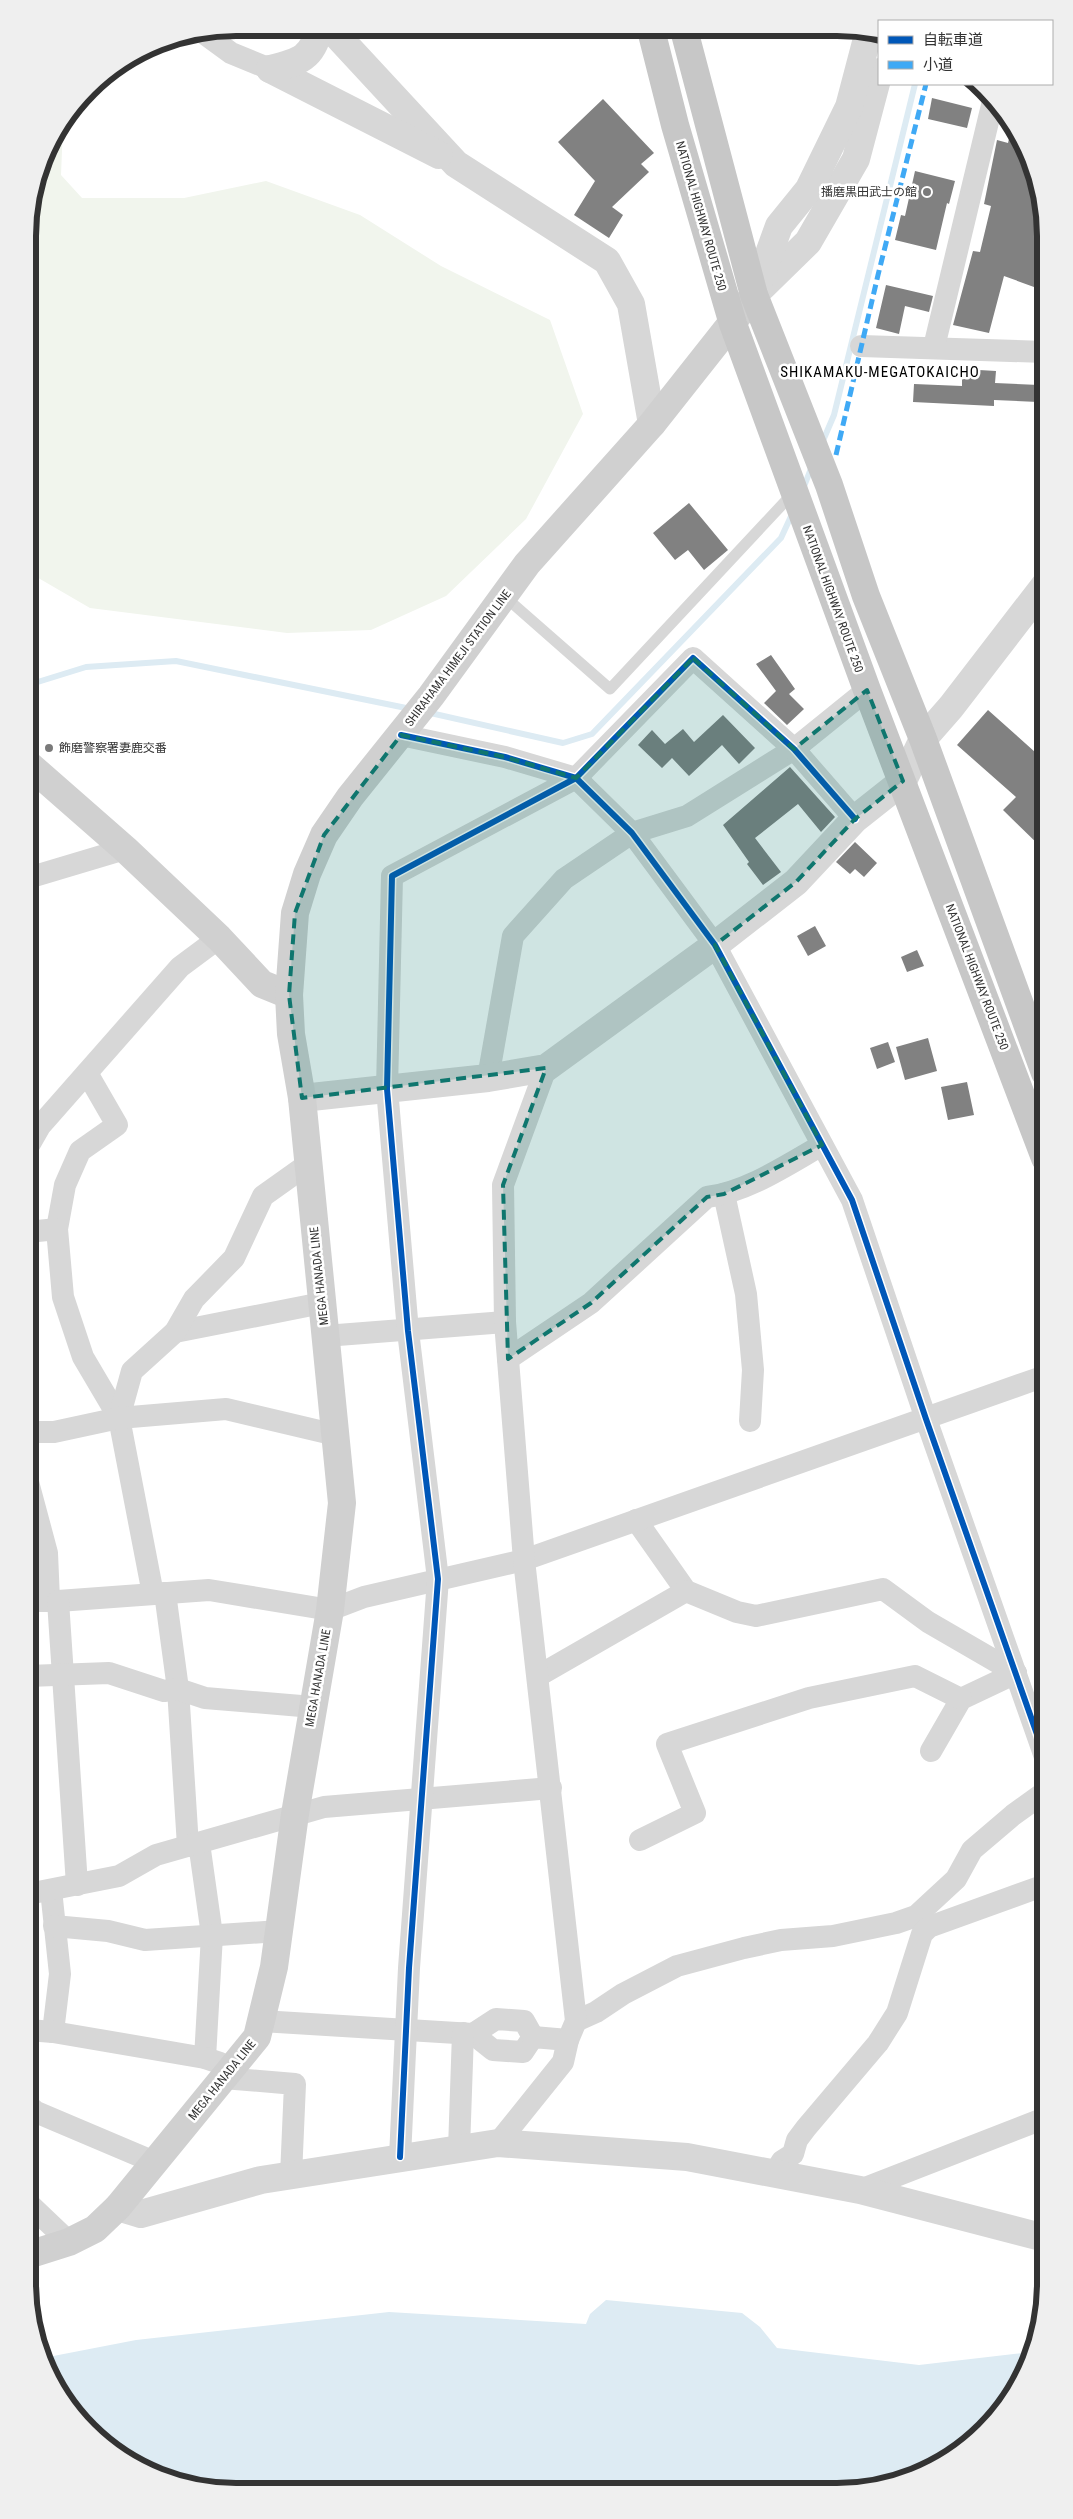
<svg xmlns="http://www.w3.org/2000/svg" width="1073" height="2519" font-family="'Roboto Condensed','Noto Sans JP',sans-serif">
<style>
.green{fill:#f1f5ed}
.water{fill:#ddebf3}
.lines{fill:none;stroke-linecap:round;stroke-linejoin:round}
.stream{stroke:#ddebf3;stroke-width:6}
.building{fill:#818181}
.service{stroke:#d7d7d7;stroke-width:11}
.minor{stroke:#d7d7d7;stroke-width:22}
.tertiary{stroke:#d7d7d7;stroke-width:28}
.secondary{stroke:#d0d0d0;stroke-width:28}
.trunk{stroke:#c7c7c7;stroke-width:28}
.quiet{stroke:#3fa9f5;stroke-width:5;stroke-dasharray:10 5;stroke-linecap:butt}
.cycleway-casing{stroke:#fff;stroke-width:9}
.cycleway{stroke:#0057b8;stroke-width:6}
.marked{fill:#0f766e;fill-opacity:0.2;stroke:#0f766e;stroke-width:4;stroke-dasharray:10 6;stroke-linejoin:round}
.poi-dot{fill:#7a7a7a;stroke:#fff;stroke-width:2}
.labels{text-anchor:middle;stroke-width:5;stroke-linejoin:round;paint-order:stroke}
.poi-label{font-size:12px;fill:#333;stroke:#fff;text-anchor:end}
.street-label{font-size:12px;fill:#333;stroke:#fff}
.quarter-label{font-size:15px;letter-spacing:1px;fill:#000;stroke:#fff}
.rim{fill:none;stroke:#333;stroke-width:6}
</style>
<rect width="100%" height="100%" fill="#fff"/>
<path class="green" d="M63,126L61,175L82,198H184L266,181L360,215L441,266L550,320L583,414L526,519L446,596L371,630L287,633L90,608L28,572V222L49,144Z"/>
<path class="water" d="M606,2300L742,2313L760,2327L777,2348L919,2365L1032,2352L1030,2362L994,2420L941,2463L890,2484L837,2491L196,2488L144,2470L98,2439L56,2387L43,2358L136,2340L389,2312L586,2324L590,2314Z"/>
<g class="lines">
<g class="stream">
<path d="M822,443L834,415L915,84"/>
<path d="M803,489L812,466"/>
<path d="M28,685L86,667L176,661L411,709"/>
<path d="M426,712L563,743L592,734L781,538L793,512"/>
</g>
</g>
<g class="building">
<path d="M932,98L972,108L967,128L928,119Z"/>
<path d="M603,99L654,153L641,164L649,172L612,207L623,215L609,238L574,215L595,181L558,142Z"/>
<path d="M1012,125L1017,132L1038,183L1046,236L1045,291L1004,276L989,333L953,325L973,251L980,252L991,206L984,204L997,140L1008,143Z"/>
<path d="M915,171L955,181L949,204L947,203L936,250L895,240L901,215L905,216Z"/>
<path d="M886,285L933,296L929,312L905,306L899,334L876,328Z"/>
<path d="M962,369L996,371L995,383L1039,385L1038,402L994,400V406L913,402L914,384L962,386Z"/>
<path d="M689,503L728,550L704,570L688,550L675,560L653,533Z"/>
<path d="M771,655L795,689L789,694L804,709L787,725L764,703L776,691L756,664Z"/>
<path d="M988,710L1045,761V851L1003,810L1016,797L957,745Z"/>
<path d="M723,715L755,748L739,764L722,745L689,776L672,758L662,768L638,745L652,730L665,744L683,729L694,742Z"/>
<path d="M790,767L835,817L821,832L798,804L755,838L781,872L763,885L747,864L749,862L723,825Z"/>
<path d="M855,842L877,863L864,877L855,869L850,874L836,862Z"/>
<path d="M815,926L826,946L808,956L797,936Z"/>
<path d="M917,950L924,966L907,972L901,957Z"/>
<path d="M928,1038L937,1071L905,1080L896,1047Z"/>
<path d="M888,1042L895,1062L877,1069L870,1048Z"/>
<path d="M967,1082L974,1115L948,1120L941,1087Z"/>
</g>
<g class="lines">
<path class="service" d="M504,596L610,689L794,492"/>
<g class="minor">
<path d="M205,34L231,53L270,69"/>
<path d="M861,346L1045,352"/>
<path d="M934,347L993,101"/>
<path d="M401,735L505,757L576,778L632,833L715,945L852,1200L926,1419L1045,1757"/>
<path d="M28,878L125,849"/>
<path d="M87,1073L117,1125L80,1151L65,1185L57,1229L63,1297L83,1357L119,1418L153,1594"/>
<path d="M488,1078L513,936L564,879L632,833L687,816L794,749L867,690"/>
<path d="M28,1147L40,1126L180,967L219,938"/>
<path d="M724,1194L746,1294L753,1370L750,1421"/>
<path d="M28,1232L57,1229"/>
<path d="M175,1332L322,1303"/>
<path d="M325,1336L505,1322"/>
<path d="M508,1359L591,1303L707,1197C747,1192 787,1165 822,1145"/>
<path d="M119,1418L132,1371L175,1332L194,1299L234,1258L263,1196L308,1164"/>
<path d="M28,1432H54L119,1418L226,1409L336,1435"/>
<path d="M28,1482L47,1553L49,1600"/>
<path d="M636,1520L686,1591L737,1612L756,1616L883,1589L928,1622L1016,1673"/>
<path d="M165,1593L178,1689L188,1846"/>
<path d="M28,1601H58L209,1590L330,1610L364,1597L524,1560L1045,1376"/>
<path d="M58,1601L77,1885"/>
<path d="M28,1676L109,1673L164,1691L178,1689L205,1698L313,1707"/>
<path d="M538,1676L686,1591"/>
<path d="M931,1751L961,1699L1016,1673"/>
<path d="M640,1840L695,1813L667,1744L809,1698L915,1676L961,1699"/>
<path d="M199,1843L212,1935L205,2058"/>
<path d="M51,1890L60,1974L53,2032"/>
<path d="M28,1894L119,1876L156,1855L324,1807L551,1788"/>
<path d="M54,1926L108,1931L145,1940L279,1931"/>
<path d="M261,2021L473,2034L493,2050L523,2052L533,2037L568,2040"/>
<path d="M576,2021L596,2012L623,1994L677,1966L744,1948L781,1940L833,1936L896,1923L916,1916L956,1879L972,1850L1013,1815L1045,1792"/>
<path d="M28,2030L53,2032L205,2058L220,2063"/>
<path d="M473,2034L496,2019L524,2021L533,2037"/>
<path d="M223,2078L295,2084L291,2176"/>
<path d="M28,2105L36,2112L154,2162"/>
<path d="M498,2143L563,2062L568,2040L576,2021L524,1560L505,1322L503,1185L546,1068"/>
<path d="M459,2149L463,2033"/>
<path d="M400,2157L409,1968L438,1579L408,1331L387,1089L392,876L576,778L693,658L794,749L855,819"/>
<path d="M774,2174L782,2161L793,2154L797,2140L806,2128L878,2043L897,2013L922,1934L929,1927L1045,1885"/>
<path d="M860,2190L1045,2118"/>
<path d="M28,2203L69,2242"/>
</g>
<g class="tertiary">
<path d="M330,28L456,164L607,261L631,304L652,424"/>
<path d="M270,69L439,155"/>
<path d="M270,69C298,62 313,59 319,28"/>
<path d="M762,287L808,242L856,159L879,72"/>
<path d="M754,295L779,226L809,189L849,107L869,31"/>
<path d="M302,1098L488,1078L546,1068L715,945L796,882L855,819L903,781L923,739L951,707L1045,585"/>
<path d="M118,2207L141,2214L261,2180L498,2143L687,2157L860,2190L1045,2238"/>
</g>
<g class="secondary">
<path d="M28,764L125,849L219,938L262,984L289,995"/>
<path d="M28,2255L69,2242L95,2229L118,2207L257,2037L274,1967L295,1814L330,1610L342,1503L302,1098L291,1034L289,995L295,913L307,874L324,835L350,797L431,696L527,564L652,424L754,295"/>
</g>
<g class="trunk">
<path d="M651,30L675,125L733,324L867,690L1045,1158"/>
<path d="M684,30L754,295L829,485L866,596L923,739L1045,1073"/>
</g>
<path class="quiet" d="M836,455L878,275L926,84"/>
<defs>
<g id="cycleway">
<path d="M401,735L505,757L576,778L632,833L715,945L852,1200L926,1419L1045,1757"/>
<path d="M400,2157L409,1968L438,1579L408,1331L387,1089L392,876L576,778L693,658L794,749L855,819"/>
</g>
</defs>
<use href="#cycleway" class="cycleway-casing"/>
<use href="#cycleway" class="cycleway"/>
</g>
<path class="marked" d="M693,658L794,749L867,690L903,781L855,819L796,882L715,945L822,1145L724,1194L707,1197L591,1303L508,1359L503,1185L546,1068L302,1098L289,995L295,913L324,835L401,735L505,757L576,778Z"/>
<g class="poi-dot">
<circle cx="927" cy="192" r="5"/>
<circle cx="49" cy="748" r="5"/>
</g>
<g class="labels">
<g class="poi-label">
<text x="917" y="196">播磨黒田武士の館</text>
<text x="59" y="752" text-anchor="start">飾磨警察署妻鹿交番</text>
</g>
<g class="street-label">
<text transform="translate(701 216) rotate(74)" y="4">NATIONAL HIGHWAY ROUTE 250</text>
<text transform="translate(833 599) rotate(70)" y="4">NATIONAL HIGHWAY ROUTE 250</text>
<text transform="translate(458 658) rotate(-53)" y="4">SHIRAHAMA HIMEJI STATION LINE</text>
<text transform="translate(977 977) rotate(69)" y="4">NATIONAL HIGHWAY ROUTE 250</text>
<text transform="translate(319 1276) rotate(-96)" y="4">MEGA HANADA LINE</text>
<text transform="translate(318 1678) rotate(-80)" y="4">MEGA HANADA LINE</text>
<text transform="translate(222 2080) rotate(-51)" y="4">MEGA HANADA LINE</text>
</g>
<g class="quarter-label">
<text x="880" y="377">SHIKAMAKU-MEGATOKAICHO</text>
</g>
</g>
<path d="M0 0H1073V2519H0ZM236 36H837A200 200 0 0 1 1037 236V2283A200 200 0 0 1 837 2483H236A200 200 0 0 1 36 2283V236A200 200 0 0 1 236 36Z" fill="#efefef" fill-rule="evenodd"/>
<path class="rim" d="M236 36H837A200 200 0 0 1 1037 236V2283A200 200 0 0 1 837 2483H236A200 200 0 0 1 36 2283V236A200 200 0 0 1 236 36Z"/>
<rect x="878" y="20" width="175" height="65" fill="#ffffff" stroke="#adadad"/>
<rect x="888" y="36" width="25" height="8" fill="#0057b8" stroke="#adadad"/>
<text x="923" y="45" font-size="15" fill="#333333">自転車道</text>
<rect x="888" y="61" width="25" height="8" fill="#3fa9f5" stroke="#adadad"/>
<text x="923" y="70" font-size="15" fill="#333333">小道</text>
</svg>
